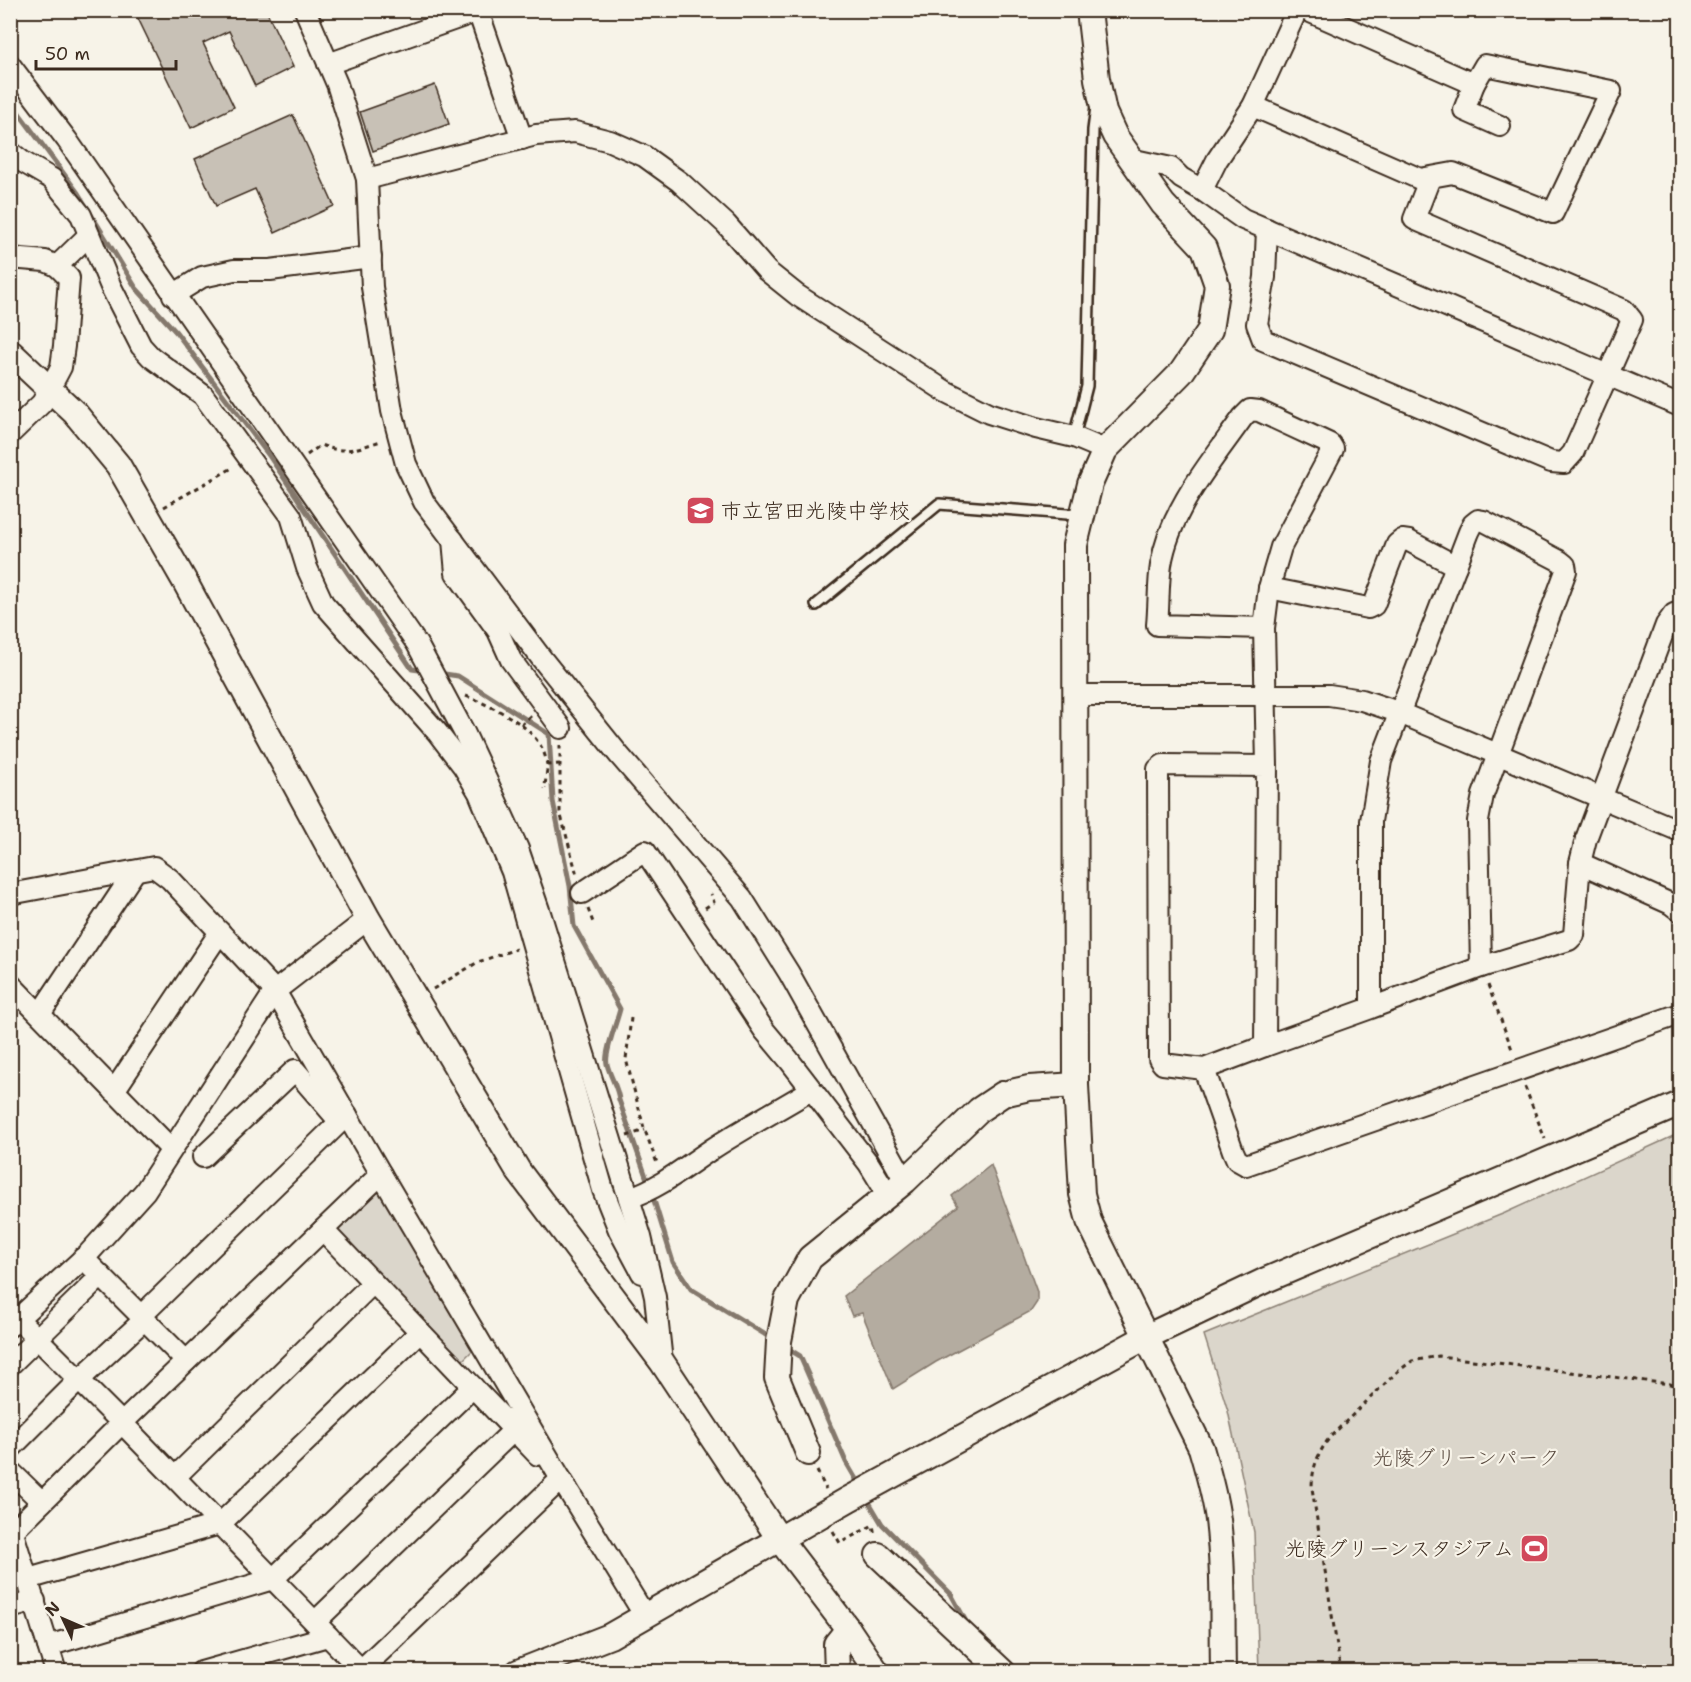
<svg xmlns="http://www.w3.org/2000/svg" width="1691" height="1682" font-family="'Shantell Sans','Klee One',sans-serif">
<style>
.green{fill:#dbd6cb;stroke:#8b8074;stroke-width:1.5}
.water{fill:#b4aca0;stroke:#84786c;stroke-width:1.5}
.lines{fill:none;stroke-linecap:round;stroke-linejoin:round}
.stream{stroke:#84786c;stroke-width:5}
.building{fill:#c8c1b6;stroke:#3b2a1e;stroke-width:1.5}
.service-casing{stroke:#3b2a1e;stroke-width:14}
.minor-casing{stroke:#3b2a1e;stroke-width:24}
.tertiary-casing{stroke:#3b2a1e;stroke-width:28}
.path{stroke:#3b2a1e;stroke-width:3;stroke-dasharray:4.5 4.5;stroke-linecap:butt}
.service{stroke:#f7f3e8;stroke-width:9}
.minor{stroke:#f7f3e8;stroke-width:20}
.tertiary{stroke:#f7f3e8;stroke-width:24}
.labels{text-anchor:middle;stroke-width:4.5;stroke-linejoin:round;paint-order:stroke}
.poi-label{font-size:21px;fill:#3b2a1e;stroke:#f7f3e8;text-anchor:start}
.park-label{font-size:21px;fill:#5b4c41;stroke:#f7f3e8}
</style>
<rect width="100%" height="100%" fill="#f7f3e8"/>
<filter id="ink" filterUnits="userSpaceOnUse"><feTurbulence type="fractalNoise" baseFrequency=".0167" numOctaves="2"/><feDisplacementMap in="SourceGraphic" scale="12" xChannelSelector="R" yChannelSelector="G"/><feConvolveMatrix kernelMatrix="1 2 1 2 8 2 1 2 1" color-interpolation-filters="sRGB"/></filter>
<g filter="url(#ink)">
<g class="green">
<path d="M1680,1133V1671H1259L1254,1532L1228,1411L1204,1335L1505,1213Z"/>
<path d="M379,1190L475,1348L461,1362L337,1230Z"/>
</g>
<path class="water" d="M991,1165L1037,1292V1302L1031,1311L936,1362L893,1389L862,1313L852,1316L844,1296L958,1206L952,1196Z"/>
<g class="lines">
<g class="stream">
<path d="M10,101L78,193L136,288L176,332L270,457L412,669L426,671"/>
<path d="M438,673L458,676L549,734L553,801L570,886L574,926L620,1009C617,1022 604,1053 607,1064C610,1077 618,1087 619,1100L649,1185"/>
<path d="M652,1194L673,1262L691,1289L774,1340"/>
<path d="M787,1348L800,1356L846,1462L860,1486"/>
<path d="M866,1497L882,1524L951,1594L969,1627"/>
</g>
</g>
<g class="building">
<path d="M134,10H187L190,16L201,10H266L293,67L255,86L229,31L203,43L234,107L191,128Z"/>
<path d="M435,85L449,124L373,151L360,112Z"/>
<path d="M293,115L334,206L275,233L255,189L216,206L195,159Z"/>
</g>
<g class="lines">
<defs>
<g id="service">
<path d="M1074,437L1087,386L1093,130L1096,107"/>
<path d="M816,605L939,504L1080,515"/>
</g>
<g id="minor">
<path d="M305,10L337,84L367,179L372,287L392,411L406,464L424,502L542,659L619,755L742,898L789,973L905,1181"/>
<path d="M328,64L478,11L522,139"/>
<path d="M10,65L67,140L417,644L464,732L493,794L518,849L541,916L641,1237L655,1297L662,1362"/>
<path d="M1474,84L1464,110L1500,126"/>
<path d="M1253,106L1420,179L1453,173L1553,213L1611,91L1485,65L1474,84L1306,10"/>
<path d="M10,152L23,162L52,179L81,215L111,287L141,346L151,357L203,395L291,516L307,568L323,603L437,732L463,766L479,793L512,872L603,1190L619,1230L642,1273"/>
<path d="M1130,159L1171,168L1181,178L1202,190L1243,219L1680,406"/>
<path d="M367,179L536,135L575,132L610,141L644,156L680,182L726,224L767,271L797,295L945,391L989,413L1036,428L1074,437L1105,450"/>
<path d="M1202,190L1217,160L1253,106L1297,10"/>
<path d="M1267,229L1265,277L1257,324L1263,340L1551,462L1564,463L1573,453L1632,320L1624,310L1414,219L1430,178"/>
<path d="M10,258L45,261L57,266"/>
<path d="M173,295L202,277L234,270H270L371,257"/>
<path d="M10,434L42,403L61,367L64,346L69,278L57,266L89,235"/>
<path d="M453,540L456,573L498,631L511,660L561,728"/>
<path d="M1269,588L1368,608L1374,605L1397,544L1402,540L1409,541L1456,566"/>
<path d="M1264,628L1157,625C1159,605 1158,584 1161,565C1170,509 1212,461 1243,417L1250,410L1259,411L1330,444L1333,449L1281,547L1269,588L1264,628L1267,766L1265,1046L1204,1069L1163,1064L1159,1059L1158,769L1163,765L1267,766"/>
<path d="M1076,695H1329L1362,700L1395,711L1680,831"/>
<path d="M1580,863L1671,904L1680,911"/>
<path d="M582,893L645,851L764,1030L789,1060L869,1164L888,1195"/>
<path d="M10,894L154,867L170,879L275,991L381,1174L561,1479L645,1616"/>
<path d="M1481,967L1569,940L1574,935L1580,863L1586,839L1666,625L1674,614L1680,612"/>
<path d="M10,984L171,1149"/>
<path d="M40,1014L135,871"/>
<path d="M1265,1046L1371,1008V821L1381,761L1469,532L1473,524L1478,520L1484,521L1560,561L1565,565L1566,571L1483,795L1478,821L1481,967L1371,1008"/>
<path d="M1204,1069L1233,1151L1237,1160L1246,1165L1680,1014"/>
<path d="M114,1091L220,932"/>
<path d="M203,1157L295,1070L340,1122"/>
<path d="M629,1198C660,1188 685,1167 712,1149C744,1128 778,1110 811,1090"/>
<path d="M323,1230L538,1455"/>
<path d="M83,1258L186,1361"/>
<path d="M141,1316L347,1115"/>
<path d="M18,1319L122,1423L363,1672"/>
<path d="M10,1326L88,1254L145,1191L275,991L368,919"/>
<path d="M10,1365L101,1276"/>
<path d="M10,1449L79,1380L145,1319"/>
<path d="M10,1471L42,1502"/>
<path d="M175,1477L373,1283"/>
<path d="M13,1533L56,1672"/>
<path d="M10,1534L122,1423L381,1174"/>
<path d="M28,1579L220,1524L420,1332"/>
<path d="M10,1608L35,1601"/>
<path d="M315,1622L514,1430"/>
<path d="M48,1646L273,1579L473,1387"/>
<path d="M361,1670L561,1479"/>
<path d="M201,1672L328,1636"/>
</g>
<g id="tertiary">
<path d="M1089,10L1097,79L1104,112L1115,136L1163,204L1204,248L1217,285L1210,330L1181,373L1105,450L1090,484L1075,545L1076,1085L1082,1194L1089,1221L1201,1448C1208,1472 1215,1495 1218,1520C1224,1570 1222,1621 1223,1672"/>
<path d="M10,352L75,413L118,465L184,580L368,919L519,1172L662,1362L780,1540L848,1629L877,1672"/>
<path d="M808,1453L777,1378L779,1341L787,1300L810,1258L905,1181L979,1110L1003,1094L1029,1088L1076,1085"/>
<path d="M878,1555L1003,1672"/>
<path d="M518,1672L610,1636L849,1499L1146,1337L1266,1280L1680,1104"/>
<path d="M837,1672L836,1644L848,1629"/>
</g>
</defs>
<use href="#service" class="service-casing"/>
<use href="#minor" class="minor-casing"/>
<use href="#tertiary" class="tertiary-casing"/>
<g class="path">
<path d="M307,455L321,445C345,455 358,448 381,441"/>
<path d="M164,507L234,467"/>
<path d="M466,696C495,708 544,728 547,766C547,773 545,782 545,789"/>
<path d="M521,725L531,716"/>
<path d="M560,745V812L577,875"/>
<path d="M547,765L560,764"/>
<path d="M705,908L714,902L711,894"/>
<path d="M588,909L594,925"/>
<path d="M1488,985L1513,1052"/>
<path d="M433,989L478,962L516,949"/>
<path d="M631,1018L626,1059L644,1128L657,1163"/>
<path d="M1525,1087L1545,1139"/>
<path d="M627,1136L645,1130"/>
<path d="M817,1471L826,1489"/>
<path d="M833,1531L840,1543L873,1525L875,1536"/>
<path d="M1341,1672L1312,1488C1312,1468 1318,1452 1331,1436L1397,1372L1412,1361L1439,1356L1670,1384L1680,1387"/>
</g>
<use href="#service" class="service"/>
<use href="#minor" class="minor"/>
<use href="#tertiary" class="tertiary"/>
</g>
</g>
<defs>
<symbol id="school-square" viewBox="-11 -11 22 22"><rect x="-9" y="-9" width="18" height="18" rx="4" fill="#d1495b" stroke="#f7f3e8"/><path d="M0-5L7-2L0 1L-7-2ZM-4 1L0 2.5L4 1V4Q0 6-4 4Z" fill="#fff"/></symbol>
<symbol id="stadium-square" viewBox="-11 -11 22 22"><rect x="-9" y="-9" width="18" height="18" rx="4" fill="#d1495b" stroke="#f7f3e8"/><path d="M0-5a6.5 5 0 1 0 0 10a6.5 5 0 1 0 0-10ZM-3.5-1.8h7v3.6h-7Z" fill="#fff"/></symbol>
</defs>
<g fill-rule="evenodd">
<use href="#school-square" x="684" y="494" width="33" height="33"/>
<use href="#stadium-square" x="1518" y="1532" width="33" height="33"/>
</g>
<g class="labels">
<g class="poi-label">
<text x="721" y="518">市立宮田光陵中学校</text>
<text x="1514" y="1556" text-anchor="end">光陵グリーンスタジアム</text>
</g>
<g class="park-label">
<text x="1466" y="1465">光陵グリーンパーク</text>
</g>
</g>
<rect width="1691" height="1682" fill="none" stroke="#f7f3e8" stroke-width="36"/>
<rect x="18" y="18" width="1655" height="1646" fill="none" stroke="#3b2a1e" stroke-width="2" filter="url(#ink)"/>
<g transform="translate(63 1619) rotate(314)" stroke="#f7f3e8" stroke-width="4.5" paint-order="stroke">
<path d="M0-4.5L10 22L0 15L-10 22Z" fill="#3b2a1e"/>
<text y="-9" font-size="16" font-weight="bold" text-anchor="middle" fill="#3b2a1e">N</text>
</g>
<path d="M36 60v9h140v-9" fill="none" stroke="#3b2a1e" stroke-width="3"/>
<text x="45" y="60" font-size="18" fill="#3b2a1e" stroke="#f7f3e8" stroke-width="4.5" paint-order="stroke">50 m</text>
</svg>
